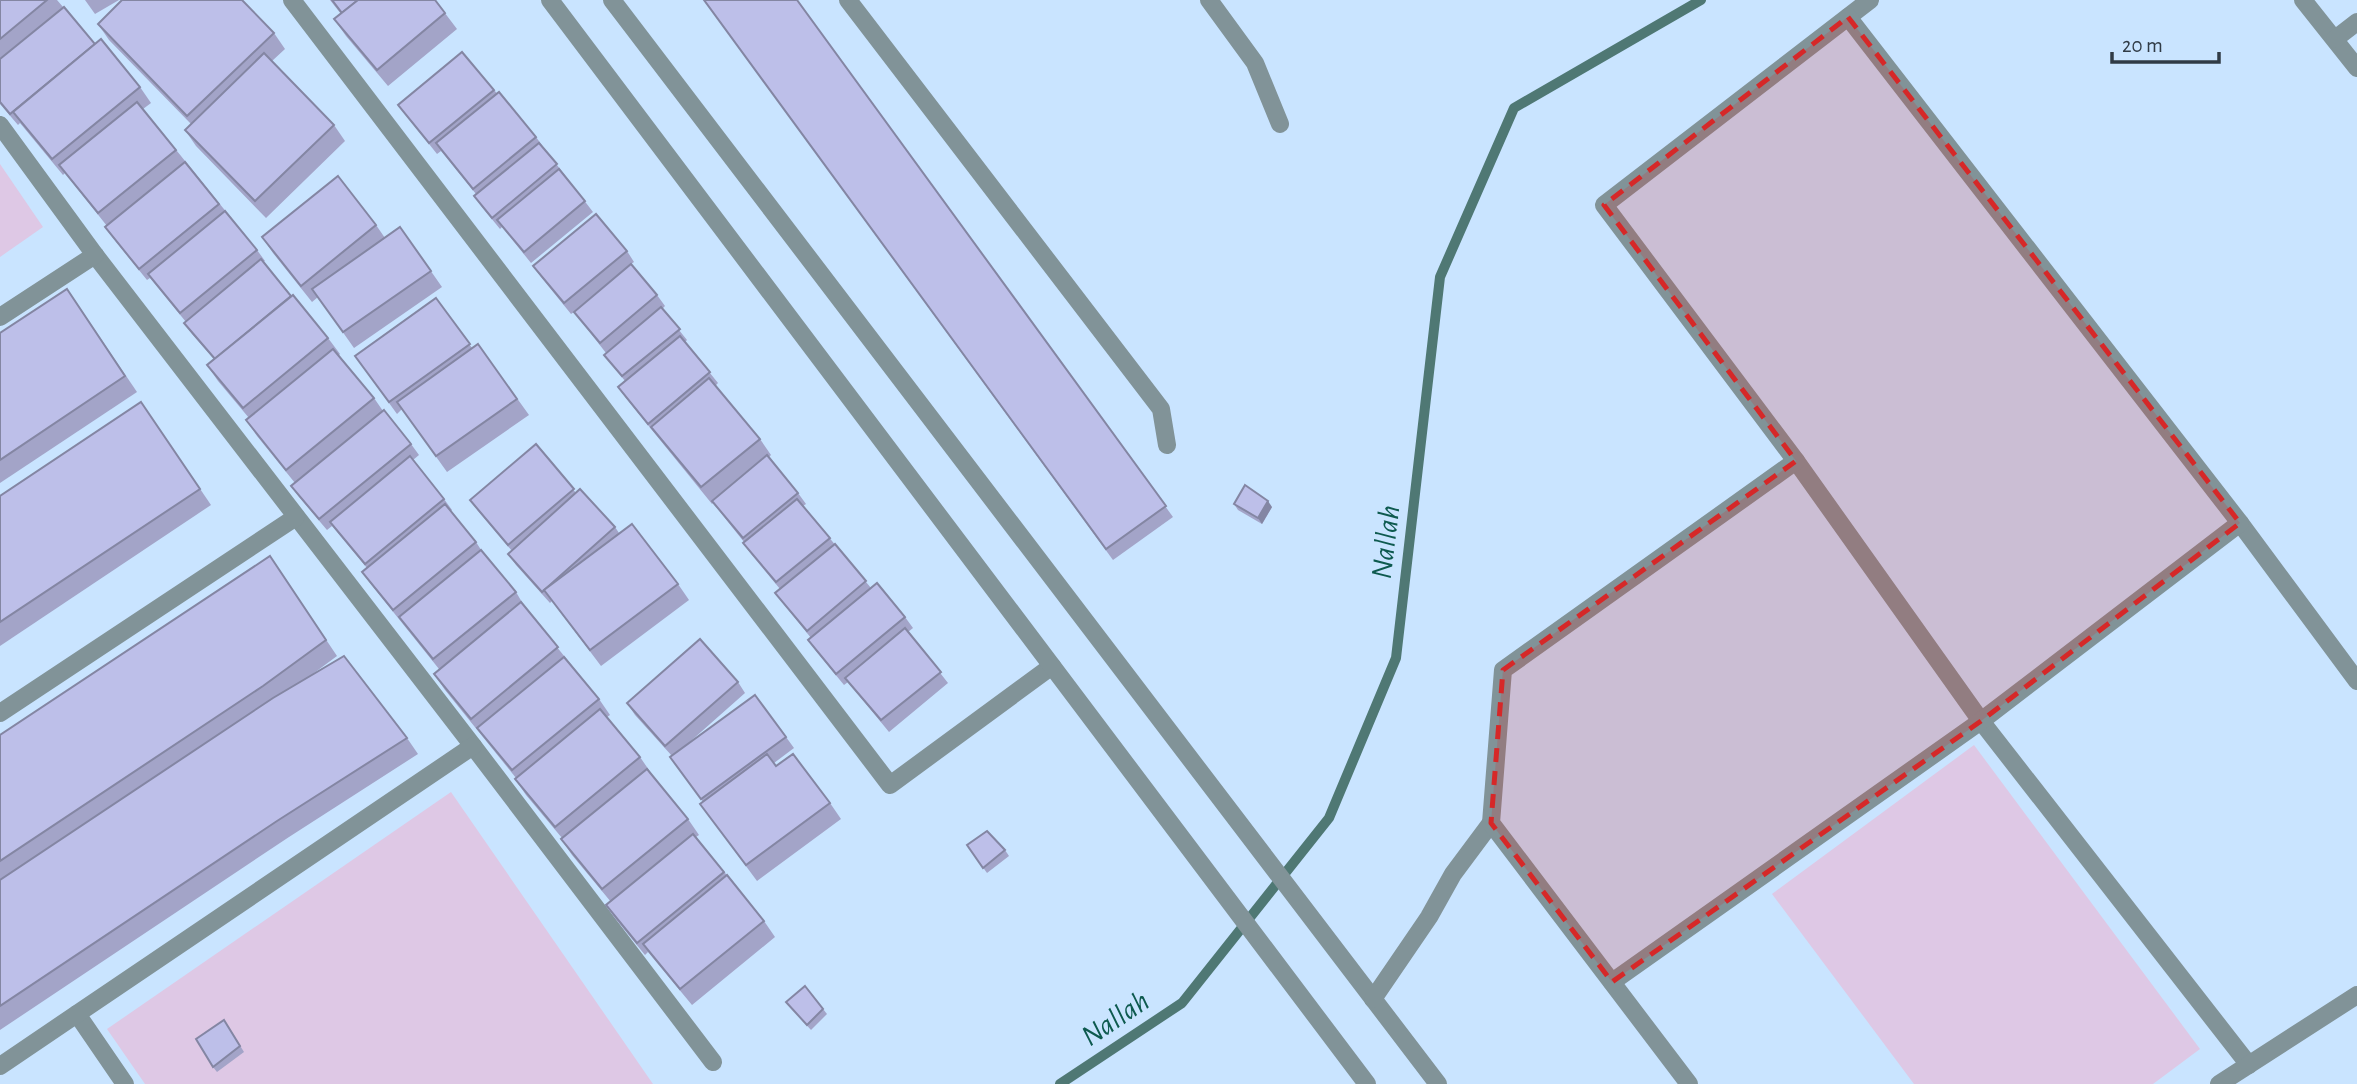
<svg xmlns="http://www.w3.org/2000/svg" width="2357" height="1084" font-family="'Alegreya Sans',sans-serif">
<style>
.green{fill:#dec8e5}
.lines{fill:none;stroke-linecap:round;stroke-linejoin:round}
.stream{stroke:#4f7874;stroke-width:10}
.minor{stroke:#819398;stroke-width:18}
.wall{fill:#a3a4c8}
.shaded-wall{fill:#8486a3}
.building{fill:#bdbfe9;stroke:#8486a3;stroke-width:2}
.marked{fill:#d62828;fill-opacity:0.2;stroke:#d62828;stroke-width:5;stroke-dasharray:14 9;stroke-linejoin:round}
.labels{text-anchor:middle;stroke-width:5;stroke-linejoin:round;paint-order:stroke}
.water-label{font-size:30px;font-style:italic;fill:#0e5a4f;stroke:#c9e4ff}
</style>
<rect width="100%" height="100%" fill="#c9e4ff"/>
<g class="green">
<path d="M0,164L43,227L0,257Z"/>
<path d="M1974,745L2200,1049L2153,1084H1914L1772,894Z"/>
<path d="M451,792L653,1084H145L107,1029Z"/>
</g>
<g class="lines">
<path class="stream" d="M1060,1084L1182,1003L1329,818L1396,658L1440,277L1514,108L1701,0"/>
<g class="minor">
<path d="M292,0L890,785L1052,666"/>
<path d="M550,0L1367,1084"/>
<path d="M612,0L1438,1084"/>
<path d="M848,0L1161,409L1167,445"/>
<path d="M1209,0L1255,63L1280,124"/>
<path d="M1870,0L1604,205L1796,461L1981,721L2249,1065"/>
<path d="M2303,0L2357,68"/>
<path d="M1848,17L2240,523L2357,681"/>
<path d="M2335,39L2357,22"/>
<path d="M0,125L95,255L473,746L713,1062"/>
<path d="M0,317L95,255"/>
<path d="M0,713L296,517"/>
<path d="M1612,982L1981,721L2240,523"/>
<path d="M1373,999L1429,917L1453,874L1491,823"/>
<path d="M77,1014L125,1084"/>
<path d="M0,1066L473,746"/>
<path d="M1689,1084L1491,823L1503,670L1796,461"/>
<path d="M2219,1084L2357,995"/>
</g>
</g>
<g class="wall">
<path d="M0,0H57L95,44L140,87L151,103L143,109L257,250L265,261L263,262L328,338L340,354L338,356L374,398L383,411L411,444L419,455L413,460L444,499L452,510L451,511L476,542L483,553L516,592L526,609L599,699L610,715L607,717L640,757L651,773H650L688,819L699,835L696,837L764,921L775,937L692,1005L648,952L645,955L614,917L606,905L611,902L572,855L561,839L562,838L526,795L515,779L516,778L445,690L434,674L439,669L370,583L362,572L367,568L332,526L327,530L299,497L291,486L295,483L257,436L246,420L249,418L218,381L207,365L214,359L192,334L184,323L186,322L150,278L147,280L113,238L105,227L107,226L65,173L63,175L20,123L18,125L0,104Z"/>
<path d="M85,0H119L95,14Z"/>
<path d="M330,0H435L457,29L388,86L346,36L334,19L341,14Z"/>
<path d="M704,0H797L1173,517L1113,560Z"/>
<path d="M98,24L274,33L285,49L272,61L334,125L345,141L266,218L196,146L185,130L191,124L109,40Z"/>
<path d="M494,90L536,137L544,148L593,212L531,263L502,227L500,229L482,207L474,196L476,194L441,151L437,154L398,105Z"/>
<path d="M376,225L385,238L400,227L442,287L354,348L318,297L312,302L273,253L262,237Z"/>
<path d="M627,251L634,262L631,264L657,295L665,306L662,309L687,340L685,342L718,383L715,386L760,439L771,455L769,457L798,493L806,504L803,506L871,588L905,617L913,628L908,632L948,683L889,732L848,682L844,685L816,651L808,640L811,638L775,593L780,589L751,554L743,543L744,542L713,503L712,504L626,398L618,387L625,381L604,355L606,353L574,312L571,314L541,277L533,266Z"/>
<path d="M67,289L137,392L0,483V333Z"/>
<path d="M436,298L472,348L478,344L529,415L447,472L402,409L397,414L355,356Z"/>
<path d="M141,402L211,505L0,646V496Z"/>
<path d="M536,444L576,493L615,527L619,533L678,584L689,600L601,666L552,601L550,603L516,565L508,554L512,551L478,511L470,500Z"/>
<path d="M1234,504L1272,507L1262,524L1238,510Z"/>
<path d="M270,556L337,656L310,676L407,738L418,754L289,837L0,1030V735Z"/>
<path d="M738,682L745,693L684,747L786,737L794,748L774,763L776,766L830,803L841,819L757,881L700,804L703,802L670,757L672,756L635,715L627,703Z"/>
<path d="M967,845L1005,850L1009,856L987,873Z"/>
<path d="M786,1002L823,1009L827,1014L811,1030Z"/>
<path d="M224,1020L244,1052L217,1072L213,1067Z"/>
</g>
<path class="shaded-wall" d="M1268,501L1272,507L1262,524L1258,518Z"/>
<g class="building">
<path d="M0,0H47L0,39Z"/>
<path d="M122,0H242L274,33L187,116L98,24Z"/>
<path d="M332,0H358L342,13Z"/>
<path d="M358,0H435L445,13L377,70L334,19Z"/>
<path d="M704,0H797L1166,506L1106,549Z"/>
<path d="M64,7L95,44L10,114L0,102V59Z"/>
<path d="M101,39L140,87L52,159L13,112Z"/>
<path d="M462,52L494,90L429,143L398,105Z"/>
<path d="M264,53L334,125L255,201L185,130Z"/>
<path d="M499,92L536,137L473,189L436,143Z"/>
<path d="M137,102L176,150L98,213L59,165Z"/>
<path d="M539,143L557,164L492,218L474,196Z"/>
<path d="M185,162L219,204L139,269L105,227Z"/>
<path d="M559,169L585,201L524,252L497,220Z"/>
<path d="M338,176L376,225L301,286L262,237Z"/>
<path d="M225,211L257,250L180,313L148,274Z"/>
<path d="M596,214L627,251L564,303L533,266Z"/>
<path d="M400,227L431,271L343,332L312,289Z"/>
<path d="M261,259L291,296L215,359L184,323Z"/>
<path d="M631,264L657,295L600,343L574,312Z"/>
<path d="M67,289L125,376L0,460V333Z"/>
<path d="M293,295L328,338L243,408L207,365Z"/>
<path d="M436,298L470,344L389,402L355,356Z"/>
<path d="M661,307L680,329L622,376L604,355Z"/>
<path d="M680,336L710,372L648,424L618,387Z"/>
<path d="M478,344L517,399L436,456L397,402Z"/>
<path d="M333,349L374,398L286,470L246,420Z"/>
<path d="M709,378L760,439L701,487L651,427Z"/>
<path d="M141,402L200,489L0,622V496Z"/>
<path d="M384,410L411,444L319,519L291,486Z"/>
<path d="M536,444L574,489L508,545L470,500Z"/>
<path d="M767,455L798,493L743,538L712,501Z"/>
<path d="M410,456L444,499L365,564L330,522Z"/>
<path d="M1245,485L1268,501L1258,518L1234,504Z"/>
<path d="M580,489L615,527L542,592L508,554Z"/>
<path d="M797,499L830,538L776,582L743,543Z"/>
<path d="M445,504L476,542L393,610L362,572Z"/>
<path d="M632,524L678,584L590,650L544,590Z"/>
<path d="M835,544L866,581L807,631L775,593Z"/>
<path d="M481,550L516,592L433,659L399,617Z"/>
<path d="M270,556L326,640L263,686L0,861V735Z"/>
<path d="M877,583L905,617L836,674L808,640Z"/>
<path d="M521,602L558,647L471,719L434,674Z"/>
<path d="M905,628L941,672L881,720L845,678Z"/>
<path d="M700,639L738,682L665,746L627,703Z"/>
<path d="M344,656L407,738L277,821L0,1006V880L273,698Z"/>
<path d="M564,657L599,699L512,770L477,728Z"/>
<path d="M755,695L786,737L701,799L670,757Z"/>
<path d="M600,709L640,757L555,827L515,779Z"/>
<path d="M767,754L776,766L793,754L830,803L746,865L700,804Z"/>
<path d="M647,769L688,819L602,889L561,839Z"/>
<path d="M987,831L1005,850L983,868L967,845Z"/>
<path d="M693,834L724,872L637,943L606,905Z"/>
<path d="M727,875L764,921L680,989L643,944Z"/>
<path d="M805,986L823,1009L807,1025L786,1002Z"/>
<path d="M224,1020L240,1046L213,1067L196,1039Z"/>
</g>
<path class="marked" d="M1848,17L2240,523L1981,721L1612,982L1491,823L1503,670L1796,461L1604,205Z"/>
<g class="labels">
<g class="water-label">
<text transform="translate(1385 542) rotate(-83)" y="10">Nallah</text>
<text transform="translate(1115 1018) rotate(-34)" y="10">Nallah</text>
</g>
</g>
<path d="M2112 52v10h107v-10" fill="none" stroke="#303b46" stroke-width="3.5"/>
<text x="2122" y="52" font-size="21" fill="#303b46" stroke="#c9e4ff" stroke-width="5" paint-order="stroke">20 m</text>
</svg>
